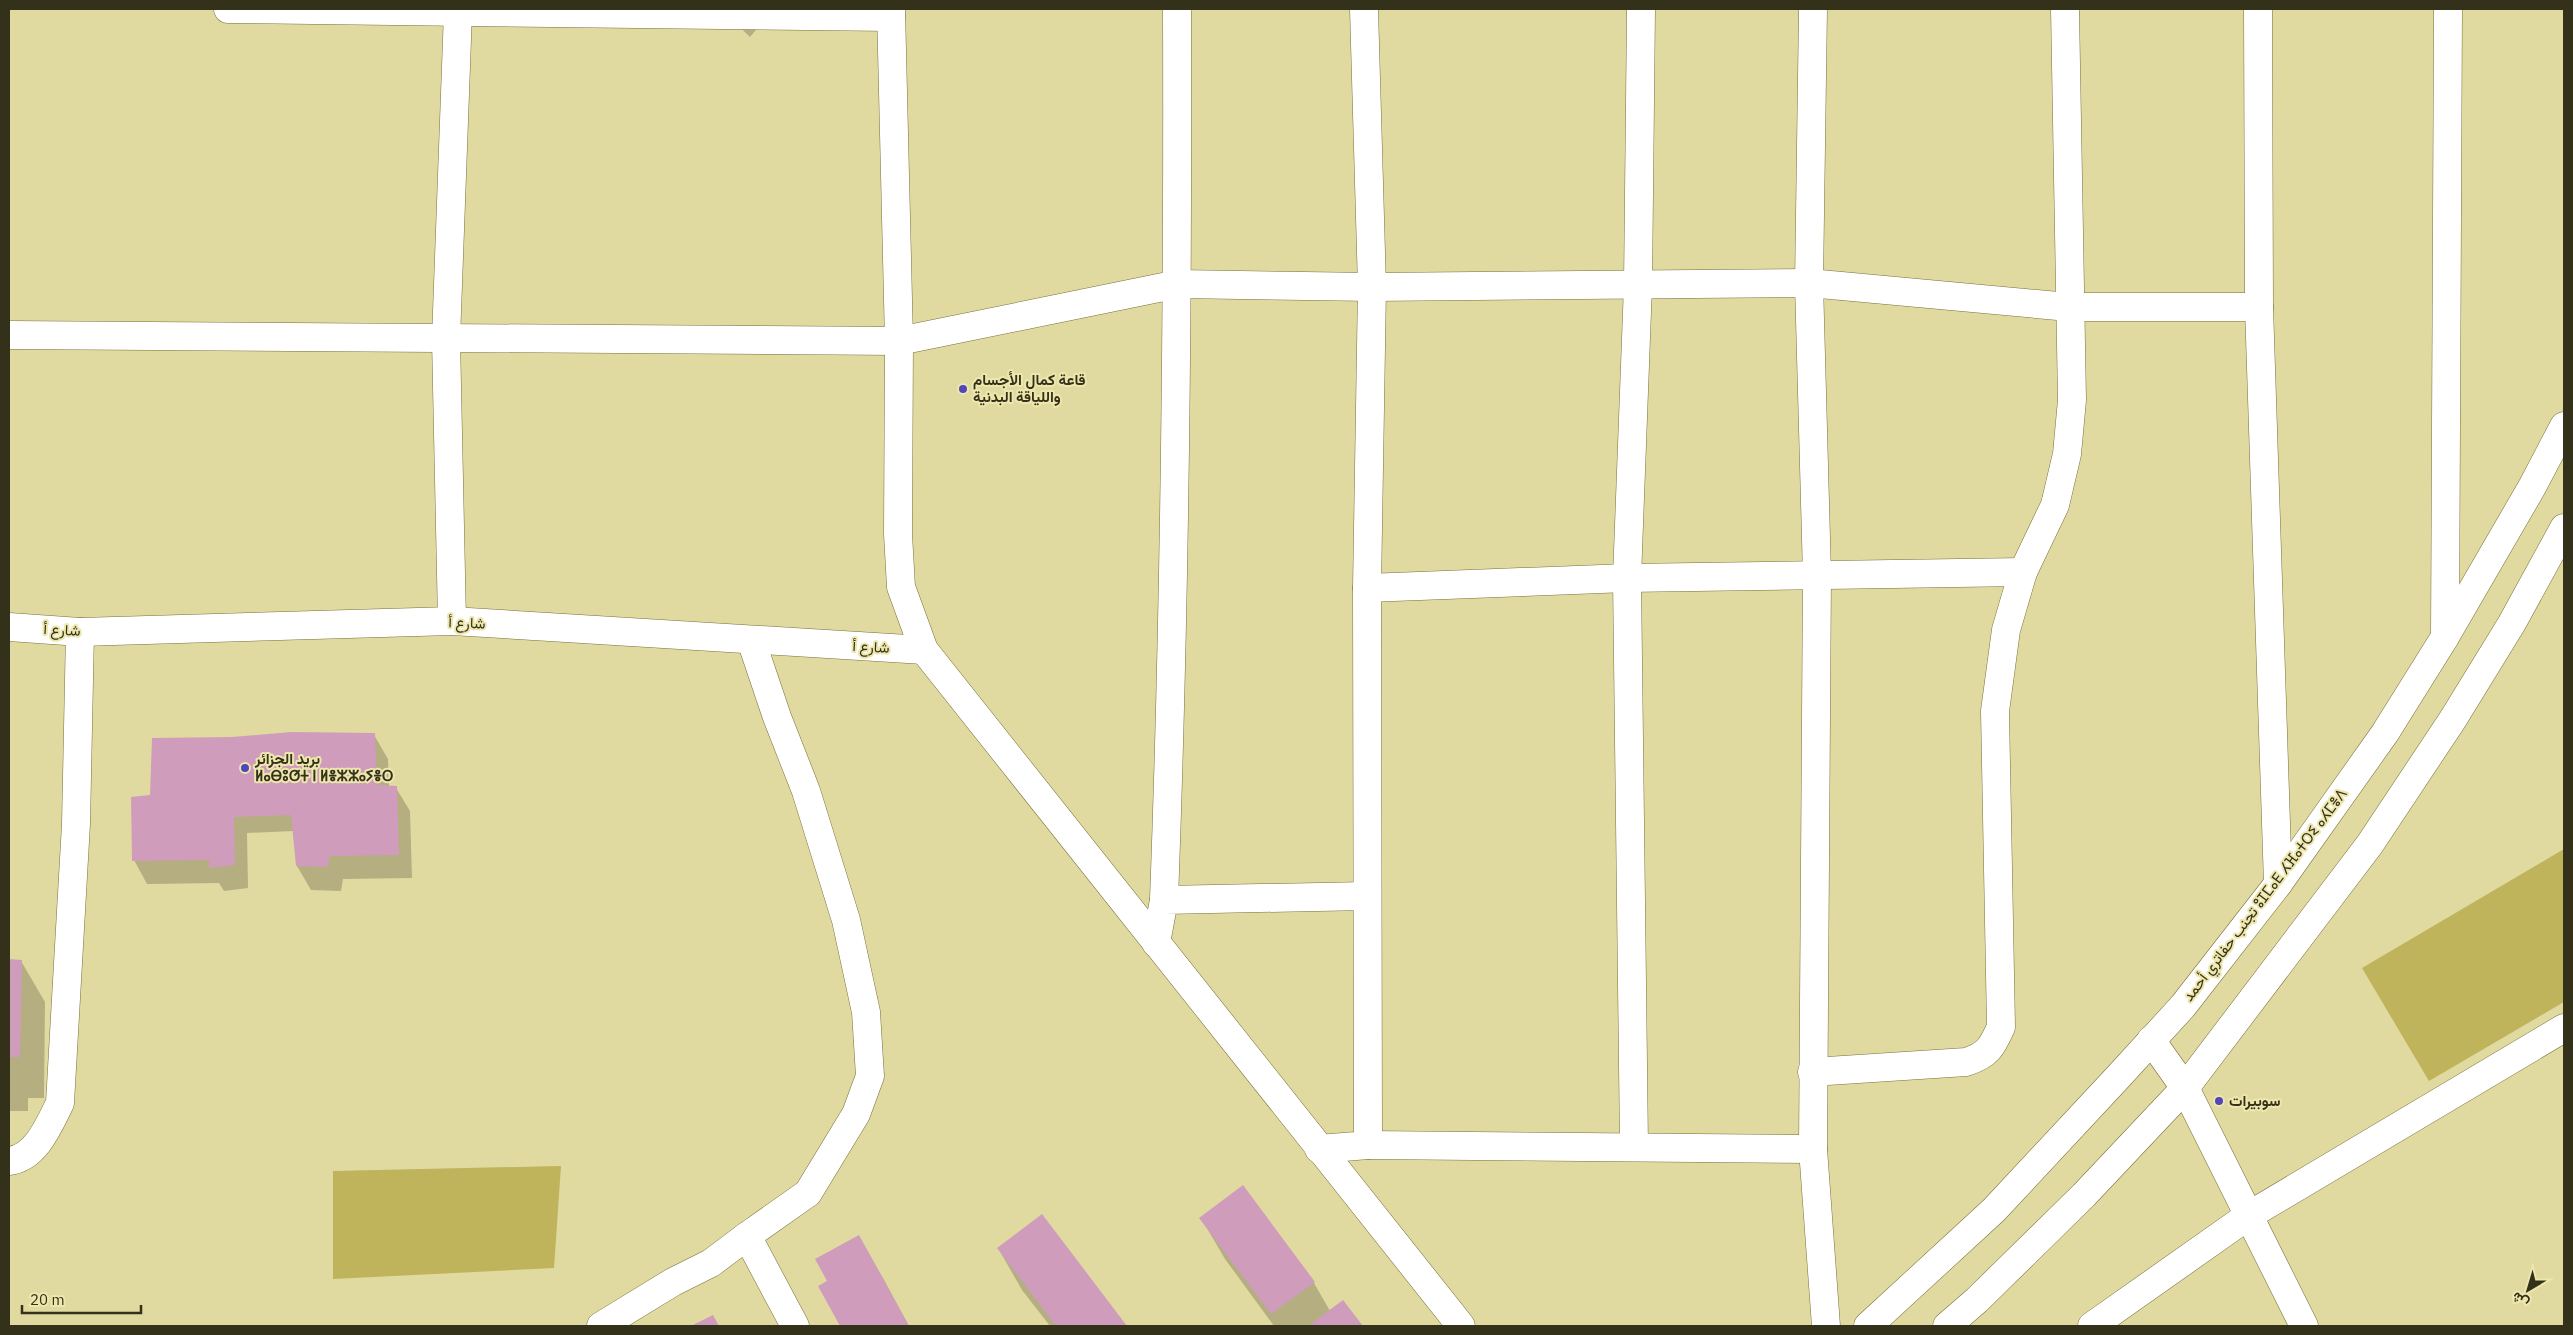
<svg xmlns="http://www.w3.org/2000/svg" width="2573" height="1335" font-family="'IBM Plex Sans',Vazirmatn,'Noto Sans Tifinagh',sans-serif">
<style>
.green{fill:#bfb35b}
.shadow{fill:#0003}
.building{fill:#d09cbc}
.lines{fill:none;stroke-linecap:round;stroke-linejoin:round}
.minor-casing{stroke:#777039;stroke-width:29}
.secondary-casing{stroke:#777039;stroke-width:29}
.primary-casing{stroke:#777039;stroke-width:29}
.minor{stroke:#fff;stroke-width:28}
.secondary{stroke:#fff;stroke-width:28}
.primary{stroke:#fff;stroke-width:28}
.poi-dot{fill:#5145bc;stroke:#eee7ad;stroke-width:2}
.labels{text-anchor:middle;stroke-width:4;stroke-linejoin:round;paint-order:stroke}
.poi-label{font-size:15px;font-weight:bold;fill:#34311a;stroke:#eee7ad;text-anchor:start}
.street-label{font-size:15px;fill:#34311a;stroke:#eee7ad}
</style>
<rect width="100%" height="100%" fill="#e1daa0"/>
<g class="green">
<path d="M2564,849V1002L2429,1081L2362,968Z"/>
<path d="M561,1166L554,1268L333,1279V1171Z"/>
</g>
<g class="shadow">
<path d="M721,9H774L750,37Z"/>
<path d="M374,735L388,759L389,787L396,788L410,811L412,878L343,879L341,891L311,890L297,866L294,831L247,833L248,888L224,891L219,883L147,884L134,860L151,796Z"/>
<path d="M9,961H21L45,1002L44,1098H28V1111H9Z"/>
<path d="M1042,1215L1126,1326H1050L1022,1290L998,1248Z"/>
<path d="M1201,1218L1314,1283L1330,1311L1343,1302L1361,1326H1274L1225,1259Z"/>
<path d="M859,1237L883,1278L909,1326H841L819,1287L829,1281Z"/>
</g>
<g class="building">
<path d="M291,732L375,733L377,785L397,786L399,855L330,856L327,867L296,866L291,815L234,817L235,865L209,868V860L132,861L131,797L150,795L152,738L232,737Z"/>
<path d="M9,959L22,960L20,1057H9Z"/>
<path d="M1243,1185L1315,1282L1271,1314L1199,1218Z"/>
<path d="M1042,1214L1127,1326H1056L997,1248Z"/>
<path d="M859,1235L909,1326H840L818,1286L827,1281L815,1259Z"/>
<path d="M1343,1300L1363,1326H1308Z"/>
<path d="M713,1315L719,1326H691Z"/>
</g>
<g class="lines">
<defs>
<g id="minor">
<path d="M228,9L891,17"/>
<path d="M1813,9L1809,283L1817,575L1813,1149L1826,1326"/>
<path d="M2258,9L2259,307L2278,884"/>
<path d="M9,335L899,341L1178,284L1372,287L1809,283L2069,307H2259"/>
<path d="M1367,588L1627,578L2023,572"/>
<path d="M452,621L446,339L458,12"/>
<path d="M9,627L80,632L452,621L924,650"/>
<path d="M2445,637L2448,9"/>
<path d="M1164,900C1175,603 1178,306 1177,9"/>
<path d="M1156,943L1164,900L1367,896"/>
<path d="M2151,1040L2185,1088L2304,1326"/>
<path d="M1812,1072L1966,1062C1988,1055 1992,1047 2001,1027L1995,711L2006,630L2023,572L2055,505L2067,454L2072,400L2065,9"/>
<path d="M1368,1145L1813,1149"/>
<path d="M1634,1146L1627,578L1638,285L1641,9"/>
<path d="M1319,1149L1368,1145L1367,588L1372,287L1364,9"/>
<path d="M9,1161C36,1158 49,1125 60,1103L76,824L80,632"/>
<path d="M747,1236L808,1193L856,1114L870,1076L866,1012L846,920L806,791L777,717L751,640"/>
<path d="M601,1326L673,1282L711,1263L747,1236L795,1326"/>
<path d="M2092,1326L2248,1216L2564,1028"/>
</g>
<path id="secondary" d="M891,9L899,341L898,534L901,587L924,650L1461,1326"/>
<g id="primary">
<path d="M1868,1326L1994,1210L2119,1076L2183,1006L2278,884L2385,733L2445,637L2532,487L2564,426"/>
<path d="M1947,1326L1977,1300L2084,1195L2185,1088L2370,844L2453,719L2512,623L2564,528"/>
</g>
</defs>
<use href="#minor" class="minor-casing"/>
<use href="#secondary" class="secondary-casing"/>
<use href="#primary" class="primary-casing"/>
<use href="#minor" class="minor"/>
<use href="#secondary" class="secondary"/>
<use href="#primary" class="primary"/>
</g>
<g class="poi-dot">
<circle cx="963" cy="389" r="5"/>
<circle cx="245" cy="768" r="5"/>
<circle cx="2219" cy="1101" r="5"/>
</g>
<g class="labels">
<g class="poi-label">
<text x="973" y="385">قاعة كمال الأجسام<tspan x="973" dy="17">واللياقة البدنية</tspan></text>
<text x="255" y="764">بريد الجزائر<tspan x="255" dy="17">ⵍⴰⴱⵓⵚⵜ ⵏ ⵍⴻⵣⵣⴰⵢⴻⵔ</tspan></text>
<text x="2229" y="1106">سوبيرات</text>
</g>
<g class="street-label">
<text transform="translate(467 623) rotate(2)" y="5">شارع أ</text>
<text transform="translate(62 630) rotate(3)" y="5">شارع أ</text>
<text transform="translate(871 647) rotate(3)" y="5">شارع أ</text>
<text transform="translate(2265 895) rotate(-53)" y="5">تجنب حفاتري أحمد ⵓⵊⵎⴰⴹ ⵃⴼⴰⵜⵔⵉ ⴰⵃⵎⴻⴷ</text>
</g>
</g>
<rect width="2573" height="1335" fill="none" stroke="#34311a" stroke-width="20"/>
<g transform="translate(2528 1290) rotate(218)" stroke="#eee7ad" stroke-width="4" paint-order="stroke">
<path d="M0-4L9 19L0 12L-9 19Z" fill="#34311a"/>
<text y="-8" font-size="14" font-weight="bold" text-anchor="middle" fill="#34311a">ش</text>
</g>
<path d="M22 1305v8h119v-8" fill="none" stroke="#34311a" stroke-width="2.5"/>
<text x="30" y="1305" font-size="15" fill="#34311a" stroke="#eee7ad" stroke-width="4" paint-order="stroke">20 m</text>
</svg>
